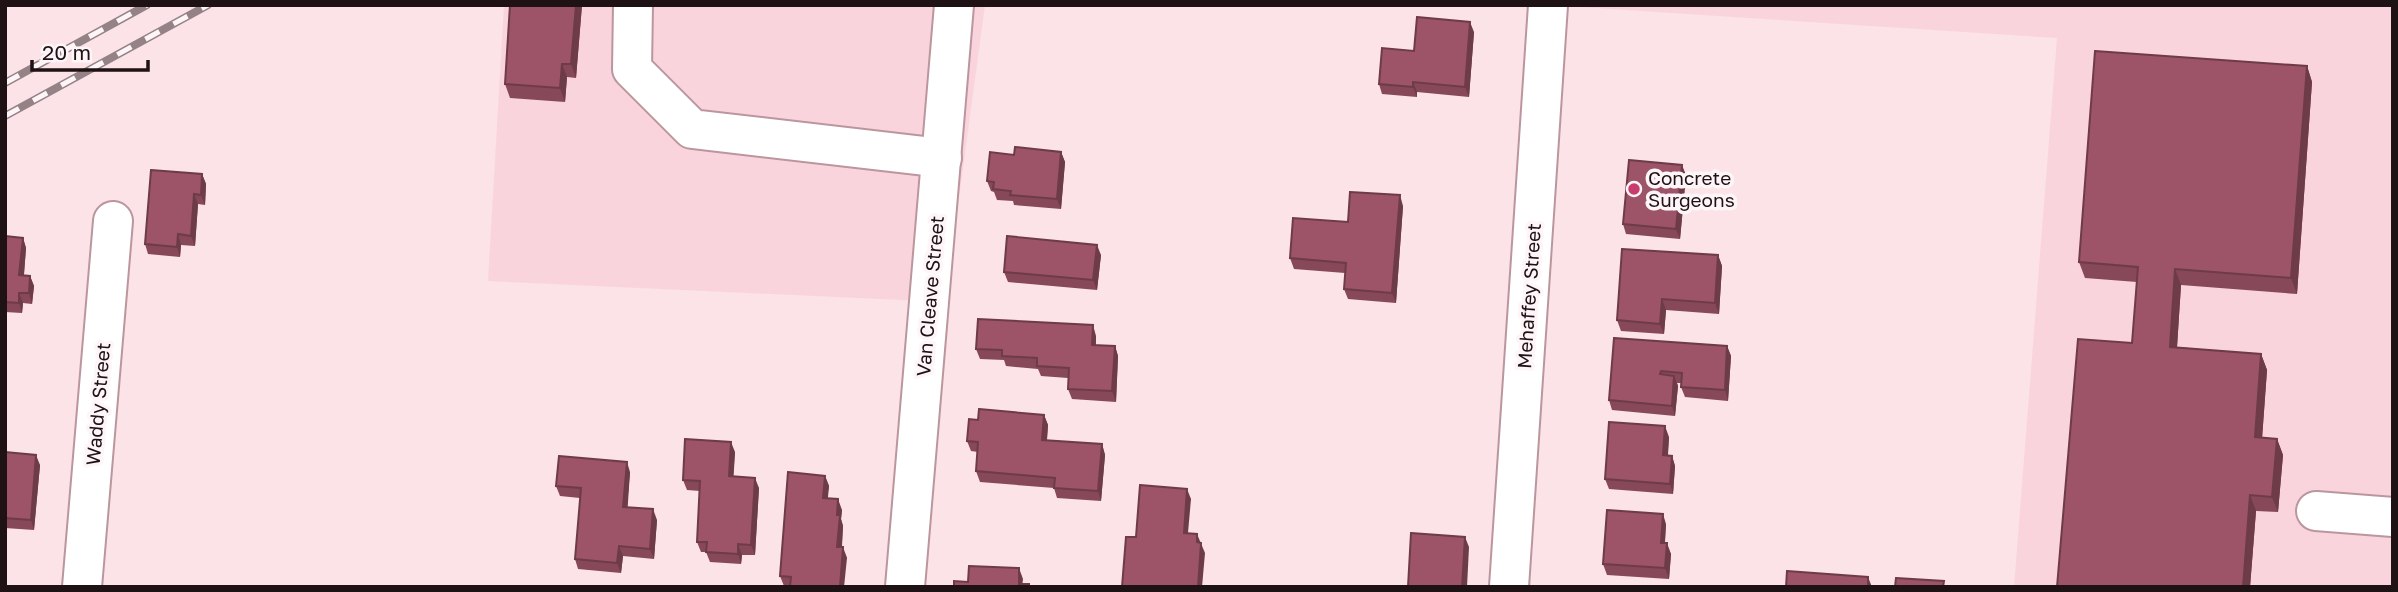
<svg xmlns="http://www.w3.org/2000/svg" width="2398" height="592" font-family="'Golos Text',sans-serif">
<style>
.built{fill:#fad4dc}
.lines{fill:none;stroke-linecap:round;stroke-linejoin:round}
.minor-casing{stroke:#bb969e;stroke-width:42}
.minor{stroke:#fff;stroke-width:38}
.rail-casing{stroke:#958286;stroke-width:8}
.rail{stroke:#fdf5f7;stroke-width:5;stroke-dasharray:16;stroke-linecap:butt}
.wall{fill:#874859}
.shaded-wall{fill:#6e3b49}
.building{fill:#9d5468;stroke:#6e3b49;stroke-width:2}
.poi-dot{fill:#c93c6e;stroke:#fdf5f7;stroke-width:2.5}
.labels{text-anchor:middle;stroke-width:7;stroke-linejoin:round;paint-order:stroke}
.poi-label{font-size:19px;fill:#1f1215;stroke:#fdf5f7;text-anchor:start}
.street-label{font-size:19px;fill:#1f1215;stroke:#fdf5f7}
</style>
<rect width="100%" height="100%" fill="#fbe3e8"/>
<g class="built">
<path d="M504,5H985L945,302L488,281Z"/>
<path d="M1549,5H2393V587H2014L2057,38Z"/>
</g>
<g class="lines">
<defs>
<g id="minor">
<path d="M633,5L632,69L692,129L942,158"/>
<path d="M2316,511L2393,517"/>
<path d="M82,587L113,221"/>
<path d="M905,587L954,5"/>
<path d="M1509,587L1548,5"/>
</g>
</defs>
<use href="#minor" class="minor-casing"/>
<use href="#minor" class="minor"/>
<defs>
<g id="rail">
<path d="M5,83L147,5"/>
<path d="M5,116L208,5"/>
</g>
</defs>
<use href="#rail" class="rail-casing"/>
<use href="#rail" class="rail"/>
</g>
<g class="wall">
<path d="M510,5H582L576,78L567,77L565,102L510,98L505,84Z"/>
<path d="M1474,32L1469,97L1417,92V97L1382,94L1379,84L1414,51Z"/>
<path d="M2307,66L2312,82L2297,294L2181,285L2177,347L2261,354L2267,370L2262,438L2277,439L2283,455L2278,512L2256,511L2250,587H2057L2132,343L2137,282L2085,278L2079,262Z"/>
<path d="M1061,152L1065,162L1061,209L1014,205L1013,201L997,200L994,192L991,191L987,181L1014,155Z"/>
<path d="M202,174L206,184L205,205L198,204L195,246L181,245L180,257L148,254L145,244Z"/>
<path d="M1686,175L1680,239L1626,234L1623,224Z"/>
<path d="M1403,206L1396,303L1348,299L1344,289L1345,273L1294,269L1290,258L1348,222Z"/>
<path d="M5,236L23,238L26,248L24,275L30,276L34,286L32,304L23,303L22,313L5,312Z"/>
<path d="M1101,255L1097,290L1008,282L1004,272Z"/>
<path d="M1718,255L1722,266L1719,314L1666,310L1664,334L1621,331L1617,320Z"/>
<path d="M1096,336V345L1115,346L1118,356L1116,402L1072,399L1068,389V378L1041,376L1038,369L1006,366L1004,360L980,359L976,349Z"/>
<path d="M1614,338L1727,346L1731,356L1728,401L1685,397L1681,387V383H1677L1678,386L1675,416L1612,410L1609,400Z"/>
<path d="M1044,415L1048,425L1047,440L1102,444L1105,455L1101,501L1057,498L1054,488L980,482L976,471L978,452L971,451L967,441L978,420Z"/>
<path d="M1669,437L1668,455L1672,456L1675,466L1673,494L1609,489L1605,479Z"/>
<path d="M5,452L40,465L34,530L5,528Z"/>
<path d="M735,452L733,476L759,488L755,555H742L741,564L710,562L706,552H701L697,542L700,491L687,490L683,480Z"/>
<path d="M630,472L627,507L657,520L654,559L623,556L621,573L578,569L575,559L580,498L560,496L556,486Z"/>
<path d="M825,476L829,486L827,498L842,510L841,519L843,526L842,547L847,558L790,587L784,586L780,576Z"/>
<path d="M1666,524L1665,543L1671,554L1669,579L1607,575L1603,564Z"/>
</g>
<g class="shaded-wall">
<path d="M576,5H582L576,78L571,64Z"/>
<path d="M1470,22L1474,32L1469,97L1465,87Z"/>
<path d="M562,64L567,77L565,102L560,88Z"/>
<path d="M2307,66L2312,82L2297,294L2291,278Z"/>
<path d="M1413,82L1417,92V97L1413,87Z"/>
<path d="M1061,152L1065,162L1061,209L1057,199Z"/>
<path d="M1682,165L1686,175L1680,239L1676,229Z"/>
<path d="M202,174L206,184L205,205L201,195Z"/>
<path d="M194,194L198,204L195,246L191,236Z"/>
<path d="M1400,195L1403,206L1396,303L1392,293Z"/>
<path d="M178,234L181,245L180,257L177,247Z"/>
<path d="M23,238L26,248L23,285L19,275Z"/>
<path d="M1097,245L1101,255L1097,290L1093,280Z"/>
<path d="M1718,255L1722,266L1719,314L1715,303Z"/>
<path d="M2175,269L2181,285L2176,363L2170,347Z"/>
<path d="M30,276L34,286L32,304L29,293Z"/>
<path d="M19,293L23,303L22,313L19,303Z"/>
<path d="M1662,299L1666,310L1664,334L1660,324Z"/>
<path d="M1093,325L1096,336L1095,355L1092,345Z"/>
<path d="M1115,346L1118,356L1116,402L1112,391Z"/>
<path d="M1727,346L1731,356L1728,401L1725,390Z"/>
<path d="M2261,354L2267,370L2261,453L2255,437Z"/>
<path d="M1674,376L1678,386L1675,416L1672,406Z"/>
<path d="M1044,415L1048,425L1046,450L1042,440Z"/>
<path d="M1665,426L1669,437L1667,465L1663,455Z"/>
<path d="M2277,439L2283,455L2278,512L2272,497Z"/>
<path d="M731,442L735,452L733,486L729,476Z"/>
<path d="M1102,444L1105,455L1101,501L1098,491Z"/>
<path d="M36,455L40,465L34,530L31,520Z"/>
<path d="M1672,456L1675,466L1673,494L1670,484Z"/>
<path d="M627,462L630,472L627,517L623,507Z"/>
<path d="M825,476L829,486L827,508L823,498Z"/>
<path d="M755,478L759,488L755,555L751,545Z"/>
<path d="M1187,489L1191,499L1187,544L1184,533Z"/>
<path d="M2250,495L2256,511L2250,587H2243Z"/>
<path d="M838,499L842,510L841,519L843,526L841,557L837,547V515Z"/>
<path d="M653,509L657,520L654,559L650,549Z"/>
<path d="M1663,514L1666,524L1664,553L1661,543Z"/>
<path d="M1197,534L1205,553L1202,587H1198Z"/>
<path d="M1465,537L1469,547L1467,587H1462Z"/>
<path d="M1667,543L1671,554L1669,579L1665,568Z"/>
<path d="M738,544L742,555L741,564L738,554Z"/>
<path d="M619,546L623,556L621,573L617,563Z"/>
<path d="M843,547L847,558L844,587H840Z"/>
<path d="M1019,568L1023,579L1022,587L1019,584Z"/>
<path d="M1868,577L1872,587H1868Z"/>
</g>
<g class="building">
<path d="M510,5H576L571,64H562L560,88L505,84Z"/>
<path d="M1417,17L1470,22L1465,87L1413,82V87L1379,84L1382,48L1414,51Z"/>
<path d="M2095,51L2307,66L2291,278L2175,269L2170,347L2261,354L2255,437L2277,439L2272,497L2250,495L2243,587H2057L2078,339L2132,343L2138,267L2079,262Z"/>
<path d="M1015,147L1061,152L1057,199L1010,195L1011,191L993,189L994,182L987,181L990,152L1014,155Z"/>
<path d="M1629,160L1682,165L1676,229L1623,224Z"/>
<path d="M151,170L202,174L201,195L194,194L191,236L178,234L177,247L145,244Z"/>
<path d="M1350,192L1400,195L1392,293L1344,289L1346,263L1290,258L1293,218L1348,222Z"/>
<path d="M5,236L23,238L19,275L30,276L29,293H19V303L5,302Z"/>
<path d="M1007,236L1097,245L1093,280L1004,272Z"/>
<path d="M1622,249L1718,255L1715,303L1662,299L1660,324L1617,320Z"/>
<path d="M978,319L1093,325L1092,345L1115,346L1112,391L1068,389L1069,368L1037,366V358L1002,356V350L976,349Z"/>
<path d="M1614,338L1727,346L1725,390L1681,387L1682,373L1661,371L1660,374L1674,376L1672,406L1609,400Z"/>
<path d="M979,409L1044,415L1042,440L1102,444L1098,491L1054,488L1055,478L976,471L978,442L967,441L969,419L978,420Z"/>
<path d="M1609,422L1665,426L1663,455L1672,456L1670,484L1605,479Z"/>
<path d="M685,439L731,442L729,476L755,478L751,545L738,544V554L706,552L707,542H697L700,481L683,480Z"/>
<path d="M5,452L36,455L31,520L5,518Z"/>
<path d="M559,456L627,462L623,507L653,509L650,549L619,546L617,563L575,559L581,488L556,486Z"/>
<path d="M788,472L825,476L823,498L838,499L837,515H840L837,547H843L840,587H790L791,577L780,576Z"/>
<path d="M1140,485L1187,489L1184,533L1197,534V542L1201,543L1198,587H1122L1126,537H1136Z"/>
<path d="M1607,510L1663,514L1661,543H1667L1665,568L1603,564Z"/>
<path d="M1411,533L1465,537L1462,587H1408Z"/>
<path d="M969,566L1019,568V584H1029V587H954V581L968,582Z"/>
<path d="M1787,571L1868,577V587H1786Z"/>
<path d="M1896,578L1944,581L1943,587H1895Z"/>
</g>
<circle class="poi-dot" cx="1634" cy="189" r="7"/>
<g class="labels">
<g class="poi-label">
<text x="1648" y="185">Concrete<tspan x="1648" dy="22">Surgeons</tspan></text>
</g>
<g class="street-label">
<text transform="translate(930 296) rotate(-85)" y="7">Van Cleave Street</text>
<text transform="translate(1529 296) rotate(-86)" y="7">Mehaffey Street</text>
<text transform="translate(98 404) rotate(-85)" y="7">Waddy Street</text>
</g>
</g>
<rect width="2398" height="592" fill="none" stroke="#1f1215" stroke-width="14"/>
<path d="M32 60v10h116v-10" fill="none" stroke="#1f1215" stroke-width="3.5"/>
<text x="42" y="60" font-size="21" fill="#1f1215" stroke="#fdf5f7" stroke-width="5" paint-order="stroke">20 m</text>
</svg>
